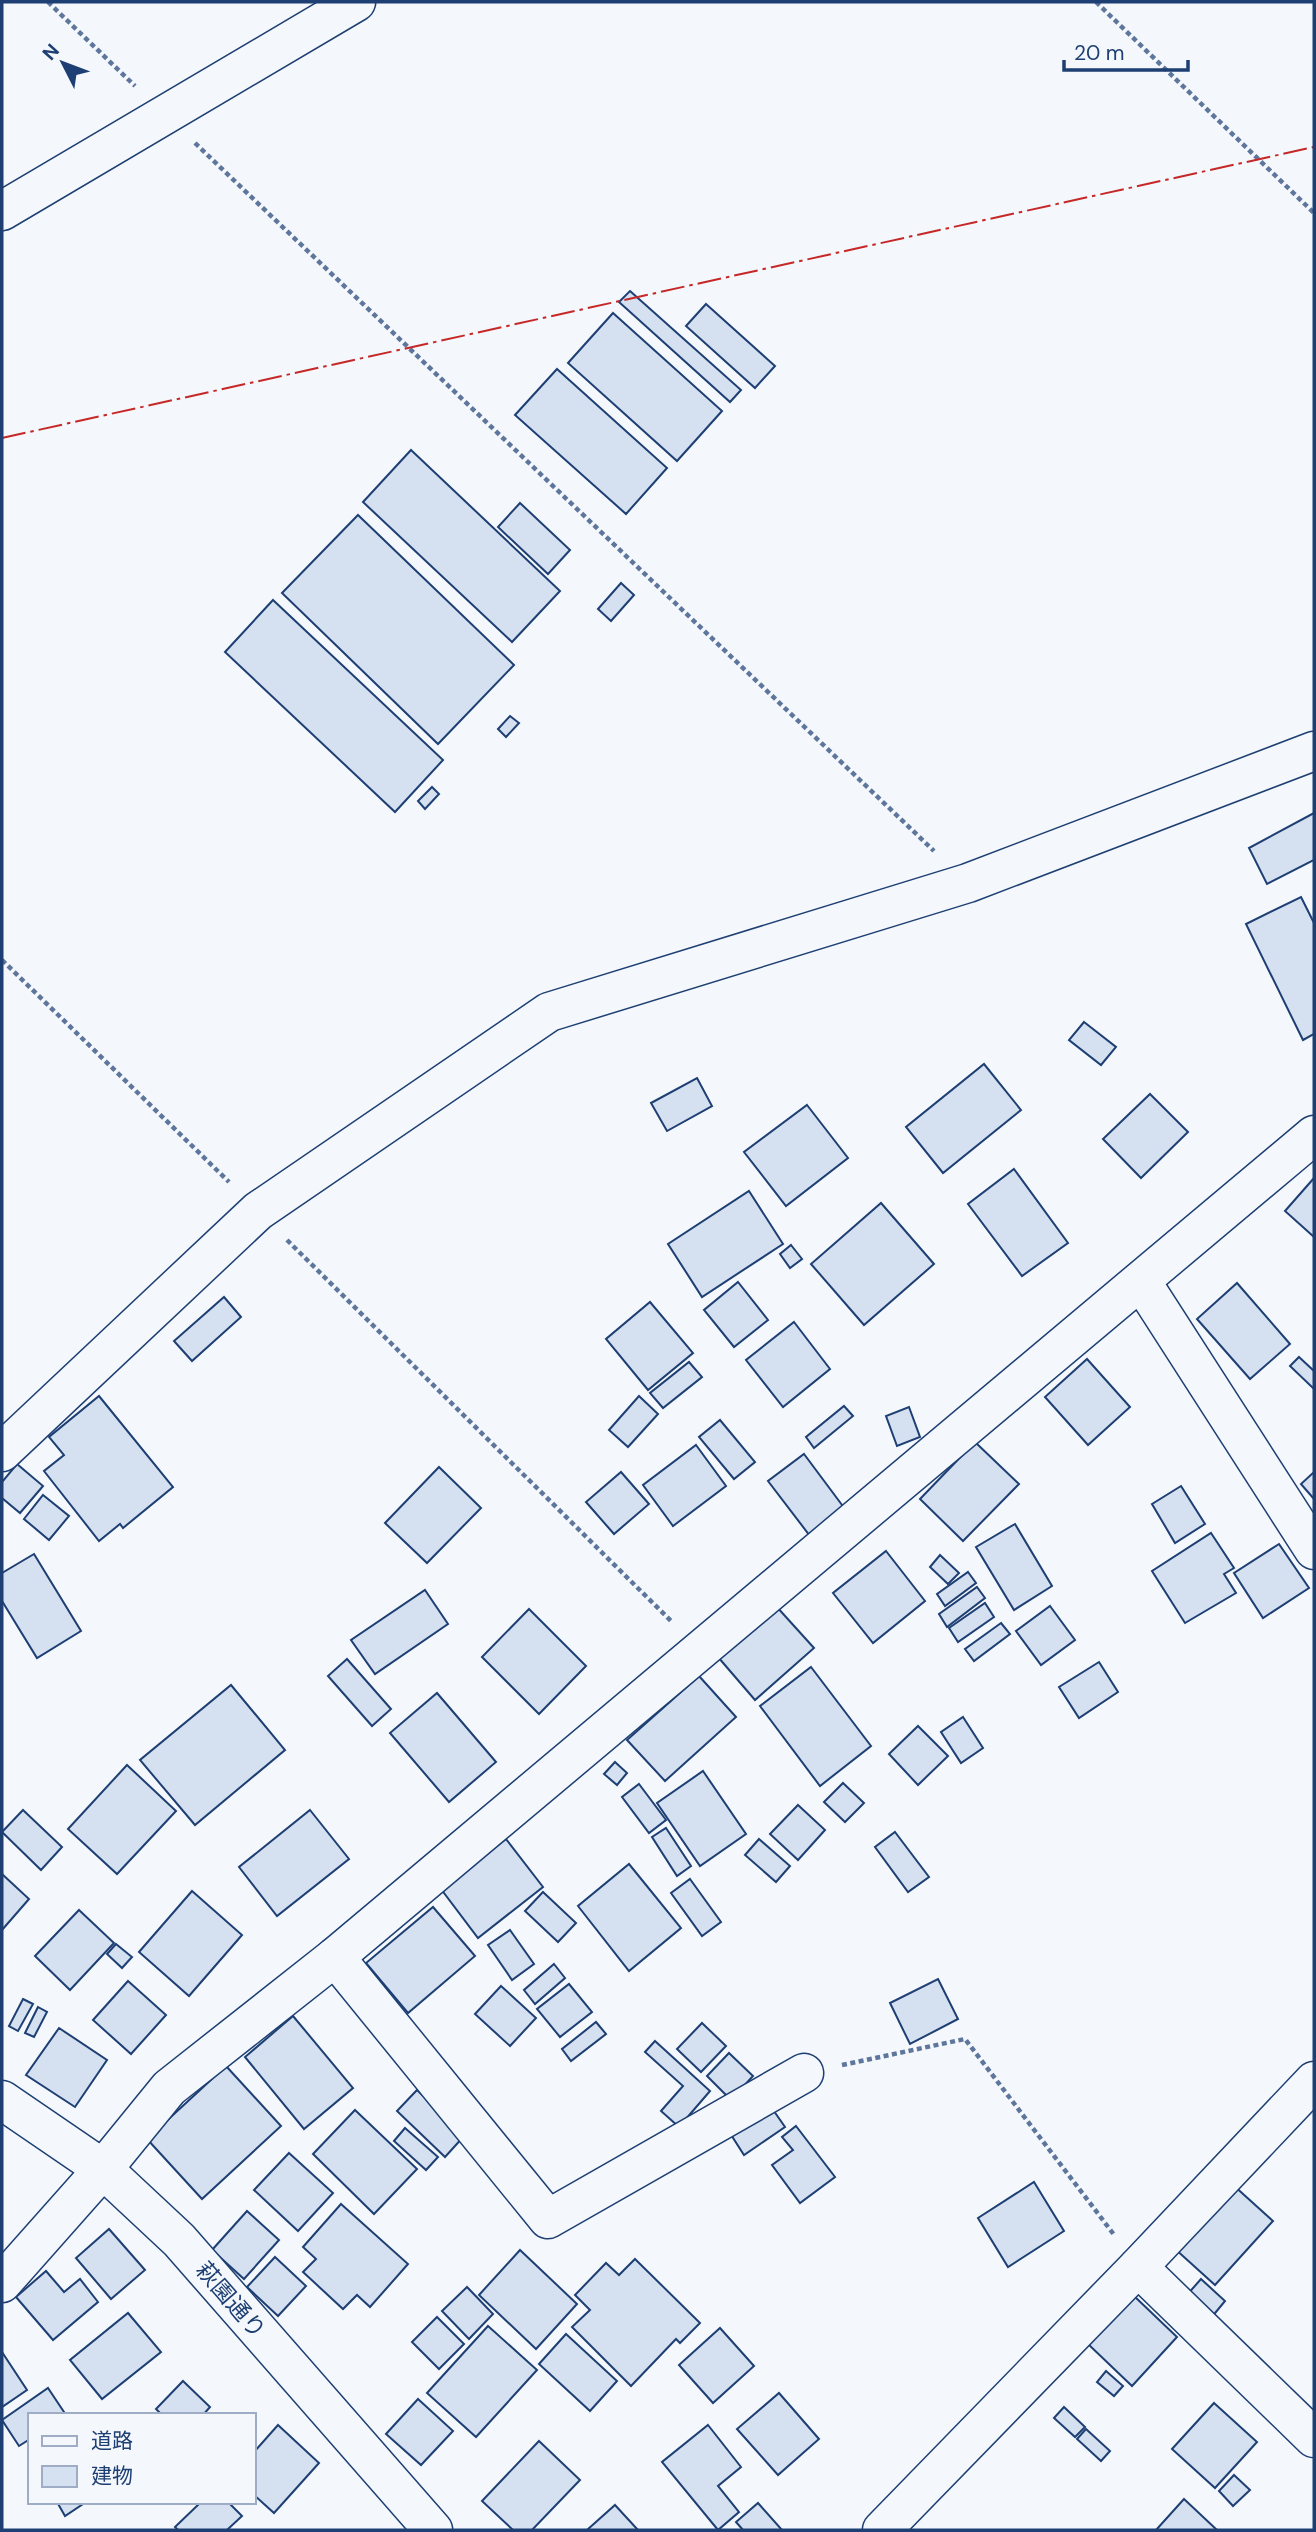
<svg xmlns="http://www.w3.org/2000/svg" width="1316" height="2532" font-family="'DM Sans','Noto Sans JP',sans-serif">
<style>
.building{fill:#d5e0f0;stroke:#1d3f73;stroke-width:2}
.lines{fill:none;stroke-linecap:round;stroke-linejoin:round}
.minor-casing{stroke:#1d3f73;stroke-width:41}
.path{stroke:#5e769c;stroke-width:4.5;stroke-dasharray:5 3.5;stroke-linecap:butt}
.minor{stroke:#f4f7fb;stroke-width:38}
.power{stroke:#c62828;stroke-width:2;stroke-dasharray:24 5 3.5 5;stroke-linecap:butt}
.labels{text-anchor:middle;stroke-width:5;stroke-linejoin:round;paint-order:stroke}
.street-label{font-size:23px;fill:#1d3f73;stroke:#f4f7fb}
</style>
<rect width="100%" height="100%" fill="#f4f7fb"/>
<g class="building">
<path d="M630,291L741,390L730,402L619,302Z"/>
<path d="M706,304L775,366L755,388L686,326Z"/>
<path d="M613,313L722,411L677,461L568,363Z"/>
<path d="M557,369L667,468L626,514L515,415Z"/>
<path d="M411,450L560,591L512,642L363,502Z"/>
<path d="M520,503L570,550L548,574L498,527Z"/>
<path d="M358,515L514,665L438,744L282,593Z"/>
<path d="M621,583L634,595L611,621L598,609Z"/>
<path d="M273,600L443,760L395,812L225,652Z"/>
<path d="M510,716L519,723L506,737L498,729Z"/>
<path d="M432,787L439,794L425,809L418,801Z"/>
<path d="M1314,813V860L1267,884L1249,848Z"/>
<path d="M1301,897L1314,923V1034L1303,1040L1246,924Z"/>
<path d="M1084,1022L1116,1047L1101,1065L1069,1040Z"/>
<path d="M984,1064L1021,1110L943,1173L906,1127Z"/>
<path d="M697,1078L712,1106L667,1131L651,1103Z"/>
<path d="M1150,1094L1188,1132L1141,1178L1103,1139Z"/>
<path d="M807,1105L848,1158L786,1206L744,1152Z"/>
<path d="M1014,1169L1068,1243L1022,1276L968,1204Z"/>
<path d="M1314,1178V1237L1285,1211Z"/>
<path d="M749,1191L783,1244L702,1297L668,1244Z"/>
<path d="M881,1203L934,1264L864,1325L811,1264Z"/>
<path d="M791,1245L802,1259L790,1268L780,1254Z"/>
<path d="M738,1282L768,1320L734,1347L704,1310Z"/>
<path d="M1237,1283L1290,1344L1250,1379L1197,1319Z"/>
<path d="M224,1297L241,1317L192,1361L174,1341Z"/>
<path d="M650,1302L693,1353L648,1390L606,1339Z"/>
<path d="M794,1322L830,1369L783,1407L746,1360Z"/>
<path d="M1299,1357L1314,1371V1389L1290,1366Z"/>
<path d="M1087,1359L1130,1407L1088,1445L1045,1397Z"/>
<path d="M689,1362L702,1377L663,1408L650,1393Z"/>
<path d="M99,1396L173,1487L123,1528L120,1524L99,1541L44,1471L64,1455L49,1437Z"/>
<path d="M639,1396L658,1414L628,1447L609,1430Z"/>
<path d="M844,1406L853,1416L814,1448L806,1437Z"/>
<path d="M909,1407L920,1437L897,1446L886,1416Z"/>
<path d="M720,1420L755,1462L734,1479L699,1437Z"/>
<path d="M975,1442L1019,1484L963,1541L920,1499Z"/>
<path d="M696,1445L726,1486L673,1526L643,1485Z"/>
<path d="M804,1454L845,1509L810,1536L768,1481Z"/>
<path d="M17,1464L43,1486L20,1513L2,1498V1482Z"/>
<path d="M439,1467L481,1508L427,1563L385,1523Z"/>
<path d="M621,1472L649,1504L614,1534L586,1502Z"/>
<path d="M1314,1472V1499L1301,1484Z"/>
<path d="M1181,1486L1205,1524L1175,1543L1152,1504Z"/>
<path d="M43,1495L69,1516L49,1540L24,1519Z"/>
<path d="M1015,1524L1052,1586L1014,1610L976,1547Z"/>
<path d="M1211,1533L1234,1568L1224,1574L1236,1593L1185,1623L1152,1571Z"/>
<path d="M1279,1544L1309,1588L1263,1618L1234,1573Z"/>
<path d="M886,1551L925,1601L873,1643L833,1593Z"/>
<path d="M34,1554L81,1631L37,1658L2,1601V1573Z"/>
<path d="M940,1555L959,1573L948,1584L930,1567Z"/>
<path d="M968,1572L976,1583L945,1606L937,1594Z"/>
<path d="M977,1587L985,1598L947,1627L939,1614Z"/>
<path d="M425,1590L448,1624L375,1674L351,1640Z"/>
<path d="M985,1603L994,1617L958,1642L949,1628Z"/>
<path d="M776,1606L814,1648L755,1700L718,1657Z"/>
<path d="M1050,1606L1075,1640L1041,1665L1016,1631Z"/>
<path d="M529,1609L586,1666L539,1714L482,1657Z"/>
<path d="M1001,1623L1010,1634L974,1661L965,1649Z"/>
<path d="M347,1659L391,1709L372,1726L328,1676Z"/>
<path d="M1099,1662L1118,1692L1079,1718L1059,1687Z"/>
<path d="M811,1667L871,1746L820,1786L760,1706Z"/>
<path d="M699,1676L736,1717L665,1781L627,1740Z"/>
<path d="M231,1685L285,1750L195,1825L140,1760Z"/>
<path d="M437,1693L496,1762L449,1802L390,1733Z"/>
<path d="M963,1717L983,1748L961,1763L941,1732Z"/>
<path d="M918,1726L948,1756L918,1785L889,1754Z"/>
<path d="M615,1762L627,1773L617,1785L604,1774Z"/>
<path d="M127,1765L176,1811L117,1874L68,1829Z"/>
<path d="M703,1771L746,1834L700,1866L657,1803Z"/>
<path d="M843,1783L864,1803L845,1822L824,1802Z"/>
<path d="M639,1784L666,1820L649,1833L622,1797Z"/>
<path d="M798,1805L825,1830L798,1860L770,1834Z"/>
<path d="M23,1810L62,1847L41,1870L2,1832Z"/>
<path d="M310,1810L349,1859L277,1916L239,1867Z"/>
<path d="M666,1828L691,1866L677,1876L652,1837Z"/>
<path d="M895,1832L929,1877L908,1892L875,1847Z"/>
<path d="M506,1839L543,1887L478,1938L441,1889Z"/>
<path d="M759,1839L790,1866L776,1882L745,1855Z"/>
<path d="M629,1864L681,1928L629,1971L578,1906Z"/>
<path d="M2,1874L29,1899L2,1930Z"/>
<path d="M690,1879L721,1922L702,1936L671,1893Z"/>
<path d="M192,1891L242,1935L189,1996L139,1952Z"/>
<path d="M543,1892L576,1923L558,1942L525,1911Z"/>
<path d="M433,1907L475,1956L408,2013L366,1963Z"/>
<path d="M79,1910L114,1943L70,1990L35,1956Z"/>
<path d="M510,1930L534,1964L512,1980L488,1945Z"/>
<path d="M116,1944L132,1957L122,1968L107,1954Z"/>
<path d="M554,1964L565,1978L535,2004L524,1990Z"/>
<path d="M938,1979L958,2019L910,2044L890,2003Z"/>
<path d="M128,1981L166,2015L131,2054L93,2020Z"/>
<path d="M569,1984L592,2012L560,2037L537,2009Z"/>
<path d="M501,1986L536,2018L510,2046L475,2014Z"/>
<path d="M23,1999L33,2004L18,2031L9,2026Z"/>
<path d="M38,2007L47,2012L34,2037L25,2033Z"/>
<path d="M293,2016L353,2088L304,2129L245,2057Z"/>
<path d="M596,2022L606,2034L571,2061L562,2049Z"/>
<path d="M702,2023L726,2046L701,2072L677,2049Z"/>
<path d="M59,2028L107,2060L75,2107L26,2075Z"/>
<path d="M655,2041L710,2091L679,2127L661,2111L683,2086L645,2052Z"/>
<path d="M729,2053L753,2076L731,2100L707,2076Z"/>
<path d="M226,2066L281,2126L202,2199L147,2139Z"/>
<path d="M417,2090L465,2135L445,2157L397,2111Z"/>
<path d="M769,2104L785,2127L744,2155L728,2130Z"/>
<path d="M355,2110L417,2169L374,2214L313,2154Z"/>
<path d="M796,2126L835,2177L800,2203L772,2165L793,2150L782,2137Z"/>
<path d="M405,2128L438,2157L426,2170L394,2141Z"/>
<path d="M289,2153L333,2193L298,2231L254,2190Z"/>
<path d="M1034,2182L1064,2231L1008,2267L978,2218Z"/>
<path d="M1232,2184L1273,2221L1215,2285L1174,2248Z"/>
<path d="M341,2204L408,2264L370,2307L357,2295L343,2309L303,2272L316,2259L303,2247Z"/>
<path d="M247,2211L279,2240L244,2279L212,2250Z"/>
<path d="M109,2229L145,2270L111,2299L76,2258Z"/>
<path d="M520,2250L577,2304L536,2349L479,2295Z"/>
<path d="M275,2257L306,2286L278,2316L247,2287Z"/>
<path d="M635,2259L700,2323L680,2343L676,2339L631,2386L572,2327L590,2310L575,2295L606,2263L619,2275Z"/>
<path d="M46,2271L64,2292L80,2279L98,2302L53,2340L16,2297Z"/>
<path d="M1201,2279L1225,2301L1211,2318L1186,2296Z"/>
<path d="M467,2287L493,2314L469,2339L442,2311Z"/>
<path d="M1133,2295L1177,2337L1132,2386L1088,2344Z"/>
<path d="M128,2313L161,2352L102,2399L70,2360Z"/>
<path d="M437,2317L464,2344L439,2369L412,2342Z"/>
<path d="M488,2326L537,2370L476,2437L427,2393Z"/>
<path d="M720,2328L754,2366L713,2403L679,2365Z"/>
<path d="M566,2334L617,2381L590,2411L539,2364Z"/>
<path d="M2,2352L27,2390L2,2407Z"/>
<path d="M1106,2371L1123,2386L1114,2396L1097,2382Z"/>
<path d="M183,2381L210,2407L203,2415H162L156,2409Z"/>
<path d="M48,2388L66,2415H30V2439L19,2446L2,2420Z"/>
<path d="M779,2393L819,2439L778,2475L737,2429Z"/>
<path d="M418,2399L453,2431L421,2465L386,2434Z"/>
<path d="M1214,2403L1257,2442L1215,2488L1172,2449Z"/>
<path d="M1064,2407L1085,2427L1075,2437L1054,2418Z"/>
<path d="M278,2425L319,2463L274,2513L254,2495V2452Z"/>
<path d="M708,2425L741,2467L718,2486L739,2512L718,2530L662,2462Z"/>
<path d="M1086,2429L1110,2451L1101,2461L1077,2439Z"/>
<path d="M539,2441L580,2480L532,2530H513L482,2501Z"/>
<path d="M1234,2475L1250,2490L1233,2506L1219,2491Z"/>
<path d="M1184,2499L1217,2530H1156Z"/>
<path d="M57,2502H86L65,2516Z"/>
<path d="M201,2502H228L242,2516L227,2530H178L175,2527Z"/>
<path d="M758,2503L782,2530H743L736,2522Z"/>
<path d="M615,2505L638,2530H587Z"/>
</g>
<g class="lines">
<defs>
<g id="minor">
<path d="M2,211L356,2"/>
<path d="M1141,1281L1314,1550"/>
<path d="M2,1452L258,1211L549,1012L968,883L1314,751"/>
<path d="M335,1957L548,2219L804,2073"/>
<path d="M2,2100L103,2169L179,2240L433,2530"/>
<path d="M1138,2267L1314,2438"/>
<path d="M2,2283L103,2169L169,2088L335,1957L1314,1135"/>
<path d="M882,2530L1138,2267L1314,2081"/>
</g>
</defs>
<use href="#minor" class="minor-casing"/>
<g class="path">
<path d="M48,2L135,86"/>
<path d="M1096,2L1314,213"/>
<path d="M195,143L934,851"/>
<path d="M2,960L229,1182"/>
<path d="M287,1240L671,1621"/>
<path d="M842,2065L965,2039L1115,2236"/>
</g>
<use href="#minor" class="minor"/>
<path class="power" d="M2,438L1314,147"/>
</g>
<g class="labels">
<g class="street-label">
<text transform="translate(231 2300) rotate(49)" y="8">萩園通り</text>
</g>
</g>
<rect width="1316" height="2532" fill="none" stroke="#1d3f73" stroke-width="7"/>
<rect x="28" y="2413" width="228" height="91" fill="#f4f7fb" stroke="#9eadc5" stroke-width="2"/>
<rect x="42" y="2436" width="35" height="10" fill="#f4f7fb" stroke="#9eadc5" stroke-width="2"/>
<text x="91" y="2448" font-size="21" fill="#1d3f73">道路</text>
<rect x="42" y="2466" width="35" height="21" fill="#d5e0f0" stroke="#9eadc5" stroke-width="2"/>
<text x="91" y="2483" font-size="21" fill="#1d3f73">建物</text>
<g transform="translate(63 63) rotate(312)" stroke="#f4f7fb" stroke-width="5" paint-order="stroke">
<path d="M0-5L12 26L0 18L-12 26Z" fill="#1d3f73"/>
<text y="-10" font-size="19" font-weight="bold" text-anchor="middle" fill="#1d3f73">N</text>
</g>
<path d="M1064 60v10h124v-10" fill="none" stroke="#1d3f73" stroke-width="3.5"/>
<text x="1074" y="60" font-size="21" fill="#1d3f73" stroke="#f4f7fb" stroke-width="5" paint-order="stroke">20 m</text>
</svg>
